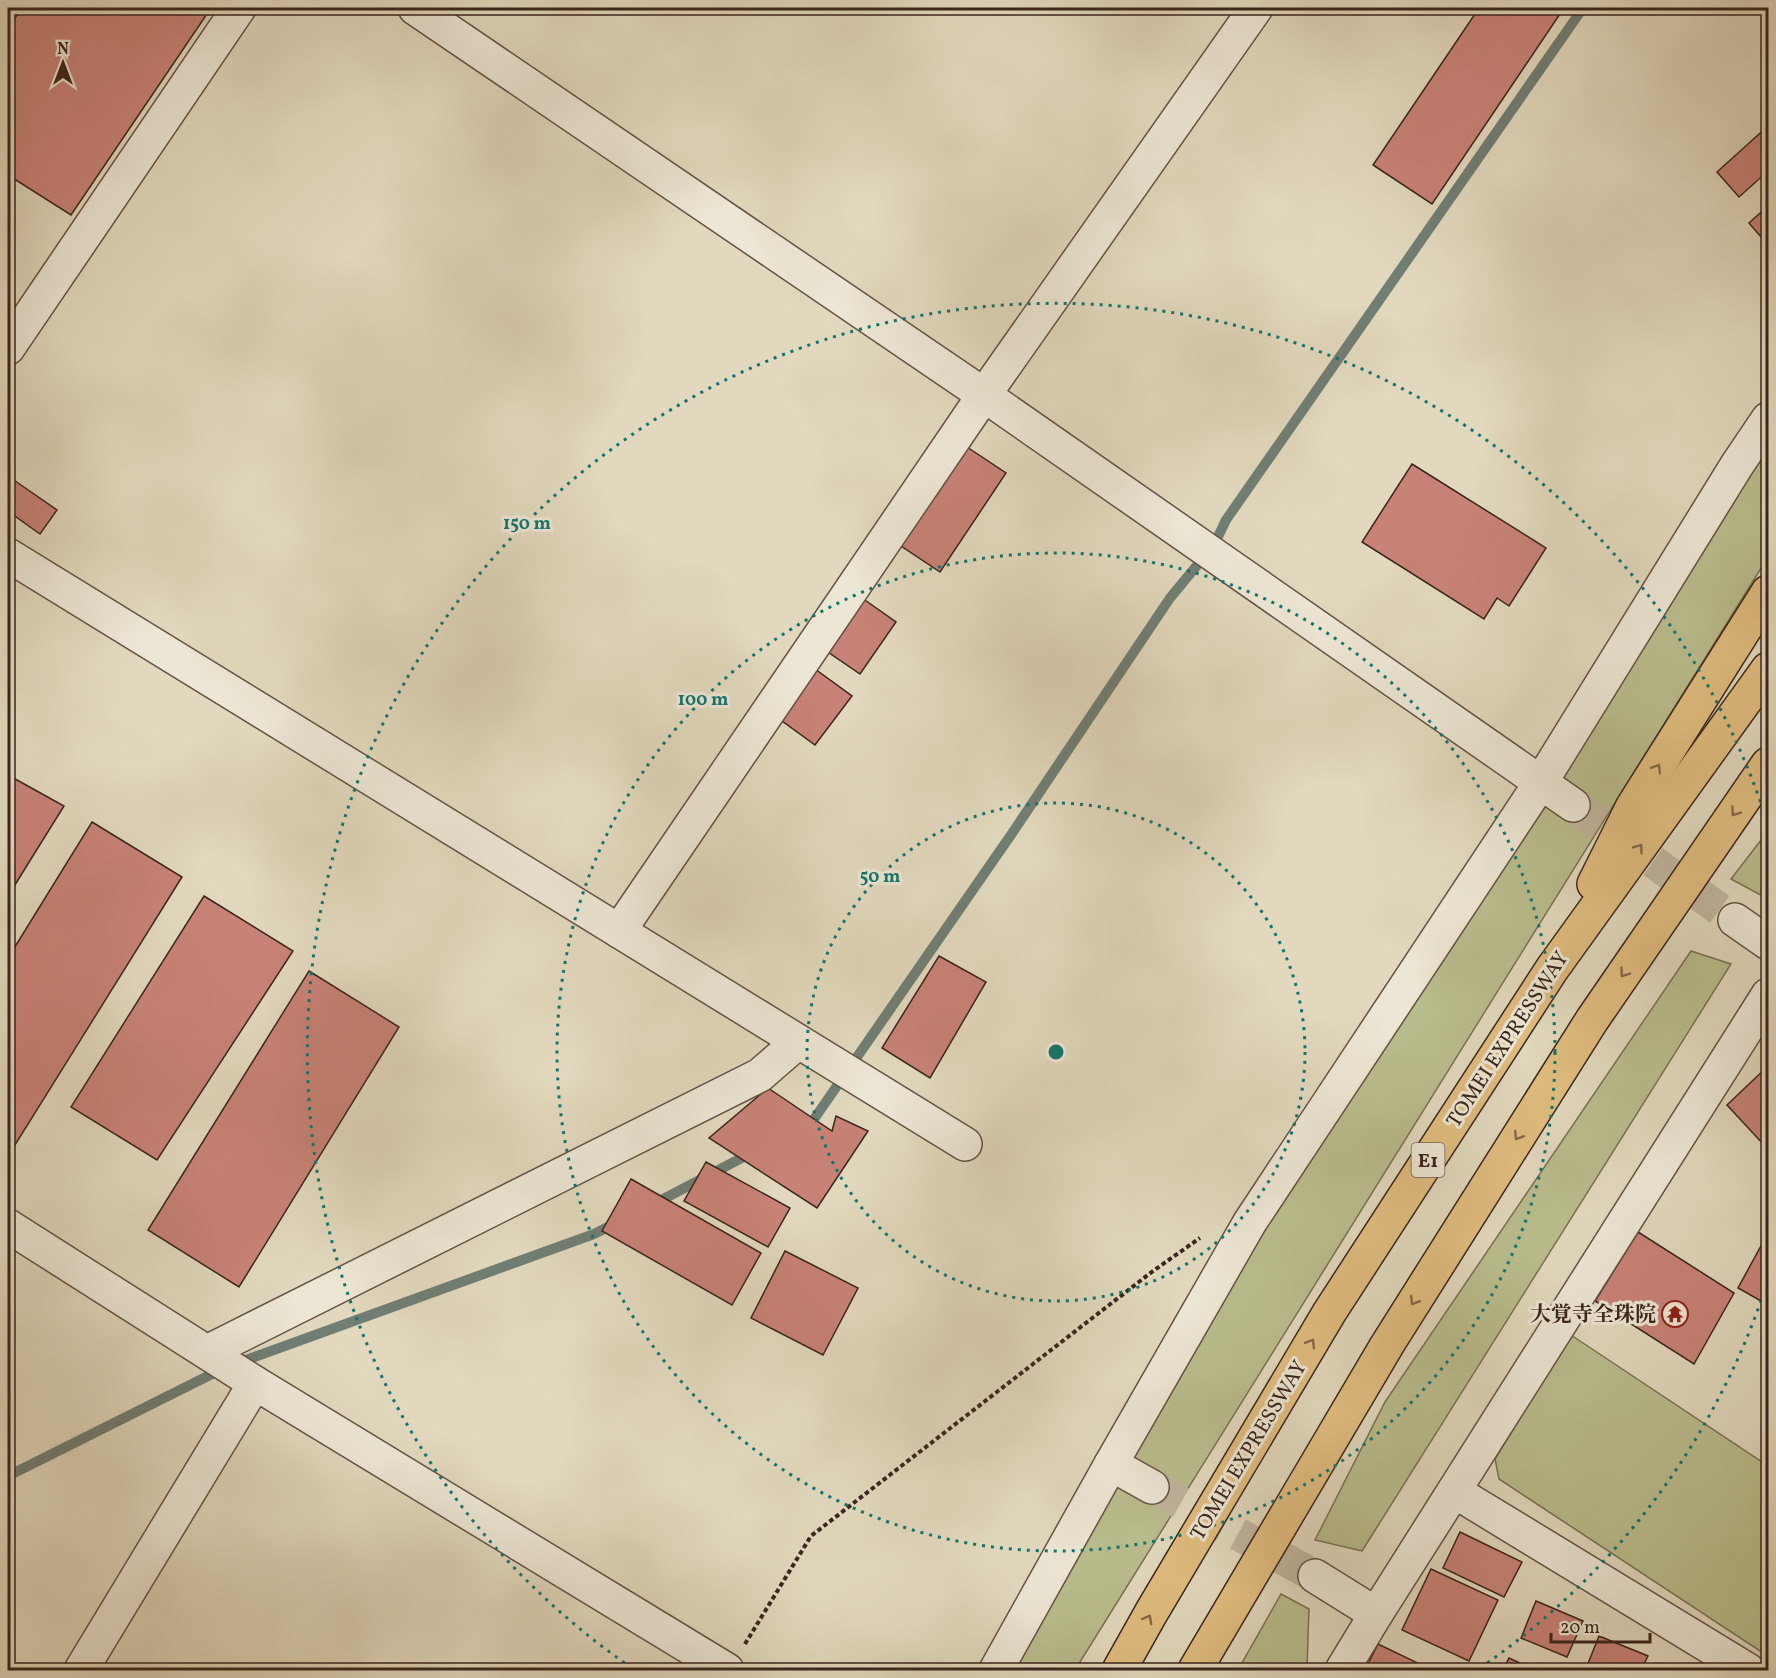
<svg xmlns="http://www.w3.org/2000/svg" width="1776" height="1678" font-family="Vollkorn,'Noto Serif JP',serif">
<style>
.green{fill:#b9bc8c;stroke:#797054;stroke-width:1.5}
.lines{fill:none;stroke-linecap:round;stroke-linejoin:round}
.stream{stroke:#707e74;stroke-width:10}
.building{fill:#c88277;stroke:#39251c;stroke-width:1.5}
.minor-tunnel{stroke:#bfb49d;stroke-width:33;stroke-dasharray:33 16;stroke-linecap:butt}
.minor-casing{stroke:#635244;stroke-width:36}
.highway-casing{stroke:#39251c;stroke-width:36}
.path{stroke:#39251c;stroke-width:4;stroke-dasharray:4.5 3;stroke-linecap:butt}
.minor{stroke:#ece6d4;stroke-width:33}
.highway{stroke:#e0bc7e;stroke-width:33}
.oneway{stroke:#846948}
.ring{fill:none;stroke:#0f766e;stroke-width:3;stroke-dasharray:3 6}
.labels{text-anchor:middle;stroke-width:6;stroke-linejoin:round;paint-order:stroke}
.shield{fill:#ece6d4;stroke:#6f5f53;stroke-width:1.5}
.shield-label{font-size:20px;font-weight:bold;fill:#39251c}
.street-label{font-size:21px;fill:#39251c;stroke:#ece6d4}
.poi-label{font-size:21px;font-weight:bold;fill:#39251c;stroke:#ece6d4;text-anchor:end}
.centre{fill:#0f766e;stroke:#ece6d4;stroke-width:3}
.ring-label{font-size:18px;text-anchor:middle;font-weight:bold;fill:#0f766e;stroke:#ece6d4;stroke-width:6;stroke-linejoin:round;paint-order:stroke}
</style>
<rect width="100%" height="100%" fill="#e1d8bd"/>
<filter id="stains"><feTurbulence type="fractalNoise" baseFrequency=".00333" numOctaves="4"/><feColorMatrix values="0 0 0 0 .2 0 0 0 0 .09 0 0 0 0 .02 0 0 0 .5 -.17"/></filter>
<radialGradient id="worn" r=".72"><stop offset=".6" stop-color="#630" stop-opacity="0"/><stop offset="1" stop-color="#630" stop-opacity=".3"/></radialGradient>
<g class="green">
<path d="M1768,447V557L1075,1670H1012L1283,1189L1603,681Z"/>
<path d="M1768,831V899L1731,879Z"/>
<path d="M1691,951L1731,964L1362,1551L1315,1540L1385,1402Z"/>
<path d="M1571,1335L1768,1466V1644L1763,1653L1499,1479L1495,1459Z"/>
<path d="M1281,1594L1309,1609L1307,1668L1305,1670H1238Z"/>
</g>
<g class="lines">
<g class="stream">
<path d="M804,1126L812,1122L1015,829L1170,598L1214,545L1226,520L1583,8"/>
<path d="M652,1205L753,1152"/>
<path d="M8,1476L224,1368L594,1234L614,1224"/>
</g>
</g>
<g class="building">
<path d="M22,8H211L71,215L8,175V28Z"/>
<path d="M1479,8H1564L1432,204L1373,165Z"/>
<path d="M1768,126V171L1739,197L1717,172Z"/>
<path d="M1768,206V245L1749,223Z"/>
<path d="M964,445L1006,473L940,572L898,544Z"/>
<path d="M1412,464L1546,548L1509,606L1497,598L1484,619L1362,542Z"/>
<path d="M8,476L57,510L40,534L8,511Z"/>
<path d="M862,598L896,622L860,674L825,650Z"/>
<path d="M815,669L852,696L815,745L778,718Z"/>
<path d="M8,775L64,806L8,896Z"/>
<path d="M92,822L182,877L15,1145L8,1140V958Z"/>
<path d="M204,896L293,951L157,1160L71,1107Z"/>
<path d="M939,956L986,982L930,1078L882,1048Z"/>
<path d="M309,971L399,1027L239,1287L148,1230Z"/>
<path d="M1768,1066V1141L1764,1145L1727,1105Z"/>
<path d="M768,1088L832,1131L836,1116L868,1131L817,1208L709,1138Z"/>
<path d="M706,1162L790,1208L768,1247L684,1201Z"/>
<path d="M631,1179L761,1253L732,1305L602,1231Z"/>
<path d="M1638,1232L1734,1293L1694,1364L1595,1301Z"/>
<path d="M1768,1233V1305L1738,1288Z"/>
<path d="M785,1251L858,1288L823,1355L751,1318Z"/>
<path d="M1460,1532L1522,1562L1504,1597L1443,1568Z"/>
<path d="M1431,1569L1498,1600L1469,1661L1402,1630Z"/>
<path d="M1536,1601L1583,1621L1567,1657L1521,1638Z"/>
<path d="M1599,1636L1648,1656L1641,1670H1599L1587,1666Z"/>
<path d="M1378,1644L1428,1668L1427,1670H1365Z"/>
<path d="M1509,1658L1535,1670H1503Z"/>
</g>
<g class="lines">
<g class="minor-tunnel">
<path d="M1573,805L1735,920"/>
<path d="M1152,1487L1315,1576"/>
</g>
<defs>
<g id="minor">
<path d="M415,8L984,395L1573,805"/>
<path d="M8,348L239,8"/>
<path d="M8,555L965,1144"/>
<path d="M1735,920L1768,943"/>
<path d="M619,931L984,395L1256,8"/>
<path d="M8,1226L255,1383L727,1670"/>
<path d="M207,1352L760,1075L798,1042"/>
<path d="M1111,1464L1152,1487"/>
<path d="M1454,1491L1748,1670"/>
<path d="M1315,1576L1376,1614"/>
<path d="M81,1670L255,1383"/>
<path d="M996,1670L1111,1464L1250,1222L1541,782L1737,465L1768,419"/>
<path d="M1342,1670L1376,1614L1768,995"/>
</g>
<g id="highway">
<path d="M1594,884L1633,806L1768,592"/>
<path d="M1119,1670L1151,1613L1329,1313L1552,969L1768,669"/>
<path d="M1195,1670L1387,1345L1592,1020L1768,764"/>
</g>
</defs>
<use href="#minor" class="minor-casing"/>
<use href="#highway" class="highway-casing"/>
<path class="path" d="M745,1644L811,1536L1153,1271L1200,1238"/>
<use href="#minor" class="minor"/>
<use href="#highway" class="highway"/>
</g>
<defs><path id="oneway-chevron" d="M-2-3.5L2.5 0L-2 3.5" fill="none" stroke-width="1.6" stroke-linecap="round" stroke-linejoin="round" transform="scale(1.5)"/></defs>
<g class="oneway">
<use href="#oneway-chevron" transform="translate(1657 768) rotate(-58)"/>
<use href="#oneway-chevron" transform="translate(1735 812) rotate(125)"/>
<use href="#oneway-chevron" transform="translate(1639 848) rotate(-54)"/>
<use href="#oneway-chevron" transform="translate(1624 973) rotate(125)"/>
<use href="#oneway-chevron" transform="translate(1518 1136) rotate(122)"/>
<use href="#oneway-chevron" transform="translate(1414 1301) rotate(122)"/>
<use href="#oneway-chevron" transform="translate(1311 1343) rotate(-59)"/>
<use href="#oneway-chevron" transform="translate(1148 1619) rotate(-61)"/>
</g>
<g class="ring">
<circle cx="1056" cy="1052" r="249"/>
<circle cx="1056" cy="1052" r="499"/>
<path d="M1767 1283A748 748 0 0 1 1480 1668M632 1668A748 748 0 1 1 1767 821"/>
</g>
<defs>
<symbol id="temple-ring" viewBox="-11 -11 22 22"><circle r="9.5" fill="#ece6d4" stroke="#8f2418" stroke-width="1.5"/><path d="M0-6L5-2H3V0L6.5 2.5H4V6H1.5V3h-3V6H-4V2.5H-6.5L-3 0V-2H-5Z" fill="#8f2418"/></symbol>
</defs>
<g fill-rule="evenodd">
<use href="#temple-ring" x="1660" y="1299" width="30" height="30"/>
</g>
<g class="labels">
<rect class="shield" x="1411.5" y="1143" width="33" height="34" rx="4.5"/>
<g class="shield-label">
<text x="1428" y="1167">E1</text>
</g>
<g class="street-label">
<text transform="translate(1507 1039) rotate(-57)" y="7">TOMEI EXPRESSWAY</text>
<text transform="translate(1248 1450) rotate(-59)" y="7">TOMEI EXPRESSWAY</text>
</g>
<g class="poi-label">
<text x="1656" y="1321">大覚寺全珠院</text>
</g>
</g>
<circle cx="1056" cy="1052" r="9" class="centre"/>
<g class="ring-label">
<text x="527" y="529">150 m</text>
<text x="703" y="705">100 m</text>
<text x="880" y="882">50 m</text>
</g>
<rect width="1776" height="1678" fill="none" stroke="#e1d8bd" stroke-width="30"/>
<rect x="9" y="9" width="1758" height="1660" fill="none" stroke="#39251c" stroke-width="3"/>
<rect x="15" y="15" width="1746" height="1648" fill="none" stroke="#39251c" stroke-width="1.5"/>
<g transform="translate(63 63)" stroke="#ece6d4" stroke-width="4.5" paint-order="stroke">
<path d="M0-4.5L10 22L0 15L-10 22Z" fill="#39251c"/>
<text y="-9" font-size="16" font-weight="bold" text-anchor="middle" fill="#39251c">N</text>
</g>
<path d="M1551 1633v9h99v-9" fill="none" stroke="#39251c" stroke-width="3"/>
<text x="1560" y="1633" font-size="18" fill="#39251c" stroke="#ece6d4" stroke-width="4.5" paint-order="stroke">20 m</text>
<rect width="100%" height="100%" filter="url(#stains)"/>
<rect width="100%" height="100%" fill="url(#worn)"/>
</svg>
